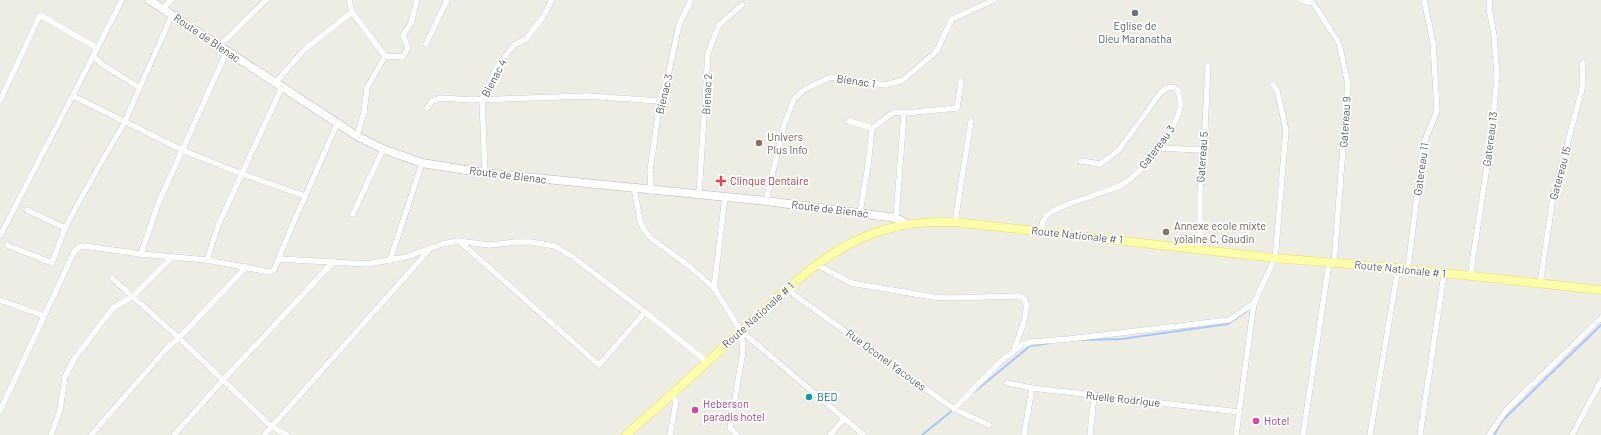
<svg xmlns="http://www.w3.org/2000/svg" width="1601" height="435" font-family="Barlow,sans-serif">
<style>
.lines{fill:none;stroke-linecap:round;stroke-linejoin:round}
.stream{stroke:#a5c9fd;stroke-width:2}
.minor-casing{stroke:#b6b8be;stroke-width:6}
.secondary-casing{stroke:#b7b9c0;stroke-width:9}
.primary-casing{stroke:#eedc5d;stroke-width:9}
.minor{stroke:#fff;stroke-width:5.5}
.secondary{stroke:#fff;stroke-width:8}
.primary{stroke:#fdfdaa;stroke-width:8}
.worship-dot{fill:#6b7280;stroke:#fff;stroke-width:1.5}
.education-dot{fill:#8d6e63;stroke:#fff;stroke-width:1.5}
.health-dot{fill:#e0444e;stroke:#fff;stroke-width:1.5}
.culture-dot{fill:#0f9aa8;stroke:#fff;stroke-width:1.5}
.hotel-dot{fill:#d1479c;stroke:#fff;stroke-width:1.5}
.labels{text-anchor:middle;stroke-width:3.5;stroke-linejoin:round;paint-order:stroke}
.worship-label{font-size:11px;fill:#5b616d;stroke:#fff}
.street-label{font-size:11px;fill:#5c5e64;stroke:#fff}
.education-label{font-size:11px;fill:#785e54;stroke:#fff;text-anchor:start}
.health-label{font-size:11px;fill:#be3a42;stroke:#fff;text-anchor:start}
.culture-label{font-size:11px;fill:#0d838f;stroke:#fff;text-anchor:start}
.hotel-label{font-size:11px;fill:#b23c85;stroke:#fff;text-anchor:start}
</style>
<rect width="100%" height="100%" fill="#eeede4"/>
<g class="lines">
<g class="stream">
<path d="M1082,340L1121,339L1228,324L1247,311"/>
<path d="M973,393L1030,346L1050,343"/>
<path d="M922,435L953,410"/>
<path d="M1494,435L1503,420L1601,325"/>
</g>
<defs>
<g id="minor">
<path d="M349,0L352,12L385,56L403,57L408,48L403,35L411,23L417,0"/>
<path d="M1300,0L1313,3L1339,43L1348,84L1334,263"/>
<path d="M163,9L171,0"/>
<path d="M426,44L447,0"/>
<path d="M219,46L266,0"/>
<path d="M93,56L103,65L140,88"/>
<path d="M275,83L305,49L352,12"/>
<path d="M73,96L182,150L242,174L305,196"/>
<path d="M0,101L40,15L97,48"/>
<path d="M427,108L432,101L440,98L471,100L587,96L660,101"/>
<path d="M849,121L872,128L894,112L904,113L957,108L961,81"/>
<path d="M357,136L364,112L367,88L385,56"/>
<path d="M1158,148L1204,150"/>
<path d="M485,173L482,99L497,67L514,45L526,39L543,17L552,0"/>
<path d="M634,188L640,220L644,230L652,239L689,266L714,288L741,331L864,435"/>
<path d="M651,191L650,171L660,101L669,71L679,25L691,0"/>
<path d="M699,194L708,53L719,25L742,5"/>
<path d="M766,201L784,125L794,99L805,89L831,77L886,85L903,80L936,52L952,19L994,0"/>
<path d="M27,210L65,228"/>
<path d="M860,213L868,166L872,128"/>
<path d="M353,214L383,149"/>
<path d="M896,218L904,113"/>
<path d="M955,222L971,121"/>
<path d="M1041,231C1042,228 1042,222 1044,219C1053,203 1110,195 1129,180C1145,168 1156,151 1168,134C1177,120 1185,106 1177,89C1170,86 1167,87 1161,92L1118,151L1100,164L1081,161"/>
<path d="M0,236L122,0"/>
<path d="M459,241L599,365L645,312"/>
<path d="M7,245L52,263L65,228L85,191L124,123L172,15"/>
<path d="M1200,249V190L1204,150L1208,65"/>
<path d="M141,254L158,204L227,51"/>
<path d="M279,259L367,264L406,257L442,244L458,241L489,245L516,242H531L555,246L573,257L645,312L706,361"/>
<path d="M207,260L270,272L274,270L292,226L338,122"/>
<path d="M390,260L422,163"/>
<path d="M816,264L851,283L933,297L949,298L1018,296C1022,297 1026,299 1026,304C1028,314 1018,339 1014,349"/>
<path d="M1408,269L1423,145L1437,111L1433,42L1424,0"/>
<path d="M1470,277L1491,140L1497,76L1494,35L1489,8L1490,0"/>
<path d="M112,278L179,338L271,426L287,435"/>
<path d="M1540,284L1553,197L1582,89L1583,63"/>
<path d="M714,288L725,197"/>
<path d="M786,289L954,409L989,425"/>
<path d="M0,300L44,316"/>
<path d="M1007,383L1032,388L1239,412"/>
<path d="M954,409L1001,361L1022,345L1032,342L1069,339L1229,320L1254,303"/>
<path d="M0,411L74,252L79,247L84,246L141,254L207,260L219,223L282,87"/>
<path d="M51,435L60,410L65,377L74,359L113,308L132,297L172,257"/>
<path d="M91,435L168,347L179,338L246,267"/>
<path d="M174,435L222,381L334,261"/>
<path d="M264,435L430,249"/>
<path d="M670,435L676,402L672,394"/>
<path d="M737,435L730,428L743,351L741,331"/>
<path d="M830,435L844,419"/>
<path d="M1024,435L1032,388"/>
<path d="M1090,435L1094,396"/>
<path d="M1236,435L1254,303L1275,258L1276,248L1286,130L1277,90L1273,85"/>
<path d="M1303,435L1329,263"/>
<path d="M1370,435L1398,269"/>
<path d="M1420,435L1444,274"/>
<path d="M1489,435L1507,409L1601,318"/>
<path d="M1572,435L1601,381"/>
</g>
<path id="secondary" d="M149,0L357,136L383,149L422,163L485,173L766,201L896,218L909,225"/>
<path id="primary" d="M626,435C665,401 703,366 741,331C787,290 831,241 895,227C915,222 935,222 955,222L1275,258L1408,269L1601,290"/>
</defs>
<use href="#minor" class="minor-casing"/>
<use href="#secondary" class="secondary-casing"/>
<use href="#primary" class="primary-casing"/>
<use href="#minor" class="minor"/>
<use href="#secondary" class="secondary"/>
<use href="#primary" class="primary"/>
</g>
<circle class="worship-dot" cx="1135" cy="13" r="4"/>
<g class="education-dot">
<circle cx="759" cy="143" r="4"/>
<circle cx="1166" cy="232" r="4"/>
</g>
<path class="health-dot" d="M719 175h4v4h4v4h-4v4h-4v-4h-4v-4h4z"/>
<circle class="culture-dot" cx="809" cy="397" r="4"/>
<g class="hotel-dot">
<circle cx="695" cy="410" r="4"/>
<circle cx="1256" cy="421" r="4"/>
</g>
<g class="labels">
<g class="worship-label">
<text x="1135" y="30">Eglise de<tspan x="1135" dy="13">Dieu Maranatha</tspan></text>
</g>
<g class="street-label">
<text transform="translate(207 38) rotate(34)" y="4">Route de Bienac</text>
<text transform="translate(494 78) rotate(-62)" y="4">Bienac 4</text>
<text transform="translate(856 81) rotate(8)" y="4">Bienac 1</text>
<text transform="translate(664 94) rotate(-76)" y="4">Bienac 3</text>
<text transform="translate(707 94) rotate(-87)" y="4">Bienac 2</text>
<text transform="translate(1345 122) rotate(-86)" y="4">Gatereau 9</text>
<text transform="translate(1490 139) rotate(-83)" y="4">Gatereau 13</text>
<text transform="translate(1157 147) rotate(-53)" y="4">Gatereau 3</text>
<text transform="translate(1202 157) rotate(-86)" y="4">Gatereau 5</text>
<text transform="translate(1421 169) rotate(-82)" y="4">Gatereau 11</text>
<text transform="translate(1560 173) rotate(-75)" y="4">Gatereau 15</text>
<text transform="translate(508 175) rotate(7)" y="4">Route de Bienac</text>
<text transform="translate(830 209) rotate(7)" y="4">Route de Bienac</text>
<text transform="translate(1077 235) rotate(6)" y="4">Route Nationale # 1</text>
<text transform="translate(1400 269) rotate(6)" y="4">Route Nationale # 1</text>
<text transform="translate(758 315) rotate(-42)" y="4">Route Nationale # 1</text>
<text transform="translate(886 360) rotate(36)" y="4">Rue Oconel Yacoues</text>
<text transform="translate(1123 399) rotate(6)" y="4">Ruelle Rodrigue</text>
</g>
<g class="education-label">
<text x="767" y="141">Univers<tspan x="767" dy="13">Plus Info</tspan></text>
<text x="1174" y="230">Annexe ecole mixte<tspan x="1174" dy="13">yolaine C, Gaudin</tspan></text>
</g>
<g class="health-label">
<text x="730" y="185">Clinque Dentaire</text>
</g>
<g class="culture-label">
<text x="817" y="401">BED</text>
</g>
<g class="hotel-label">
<text x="703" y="408">Heberson<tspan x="703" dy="13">paradis hotel</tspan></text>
<text x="1264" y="425">Hotel</text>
</g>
</g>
</svg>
